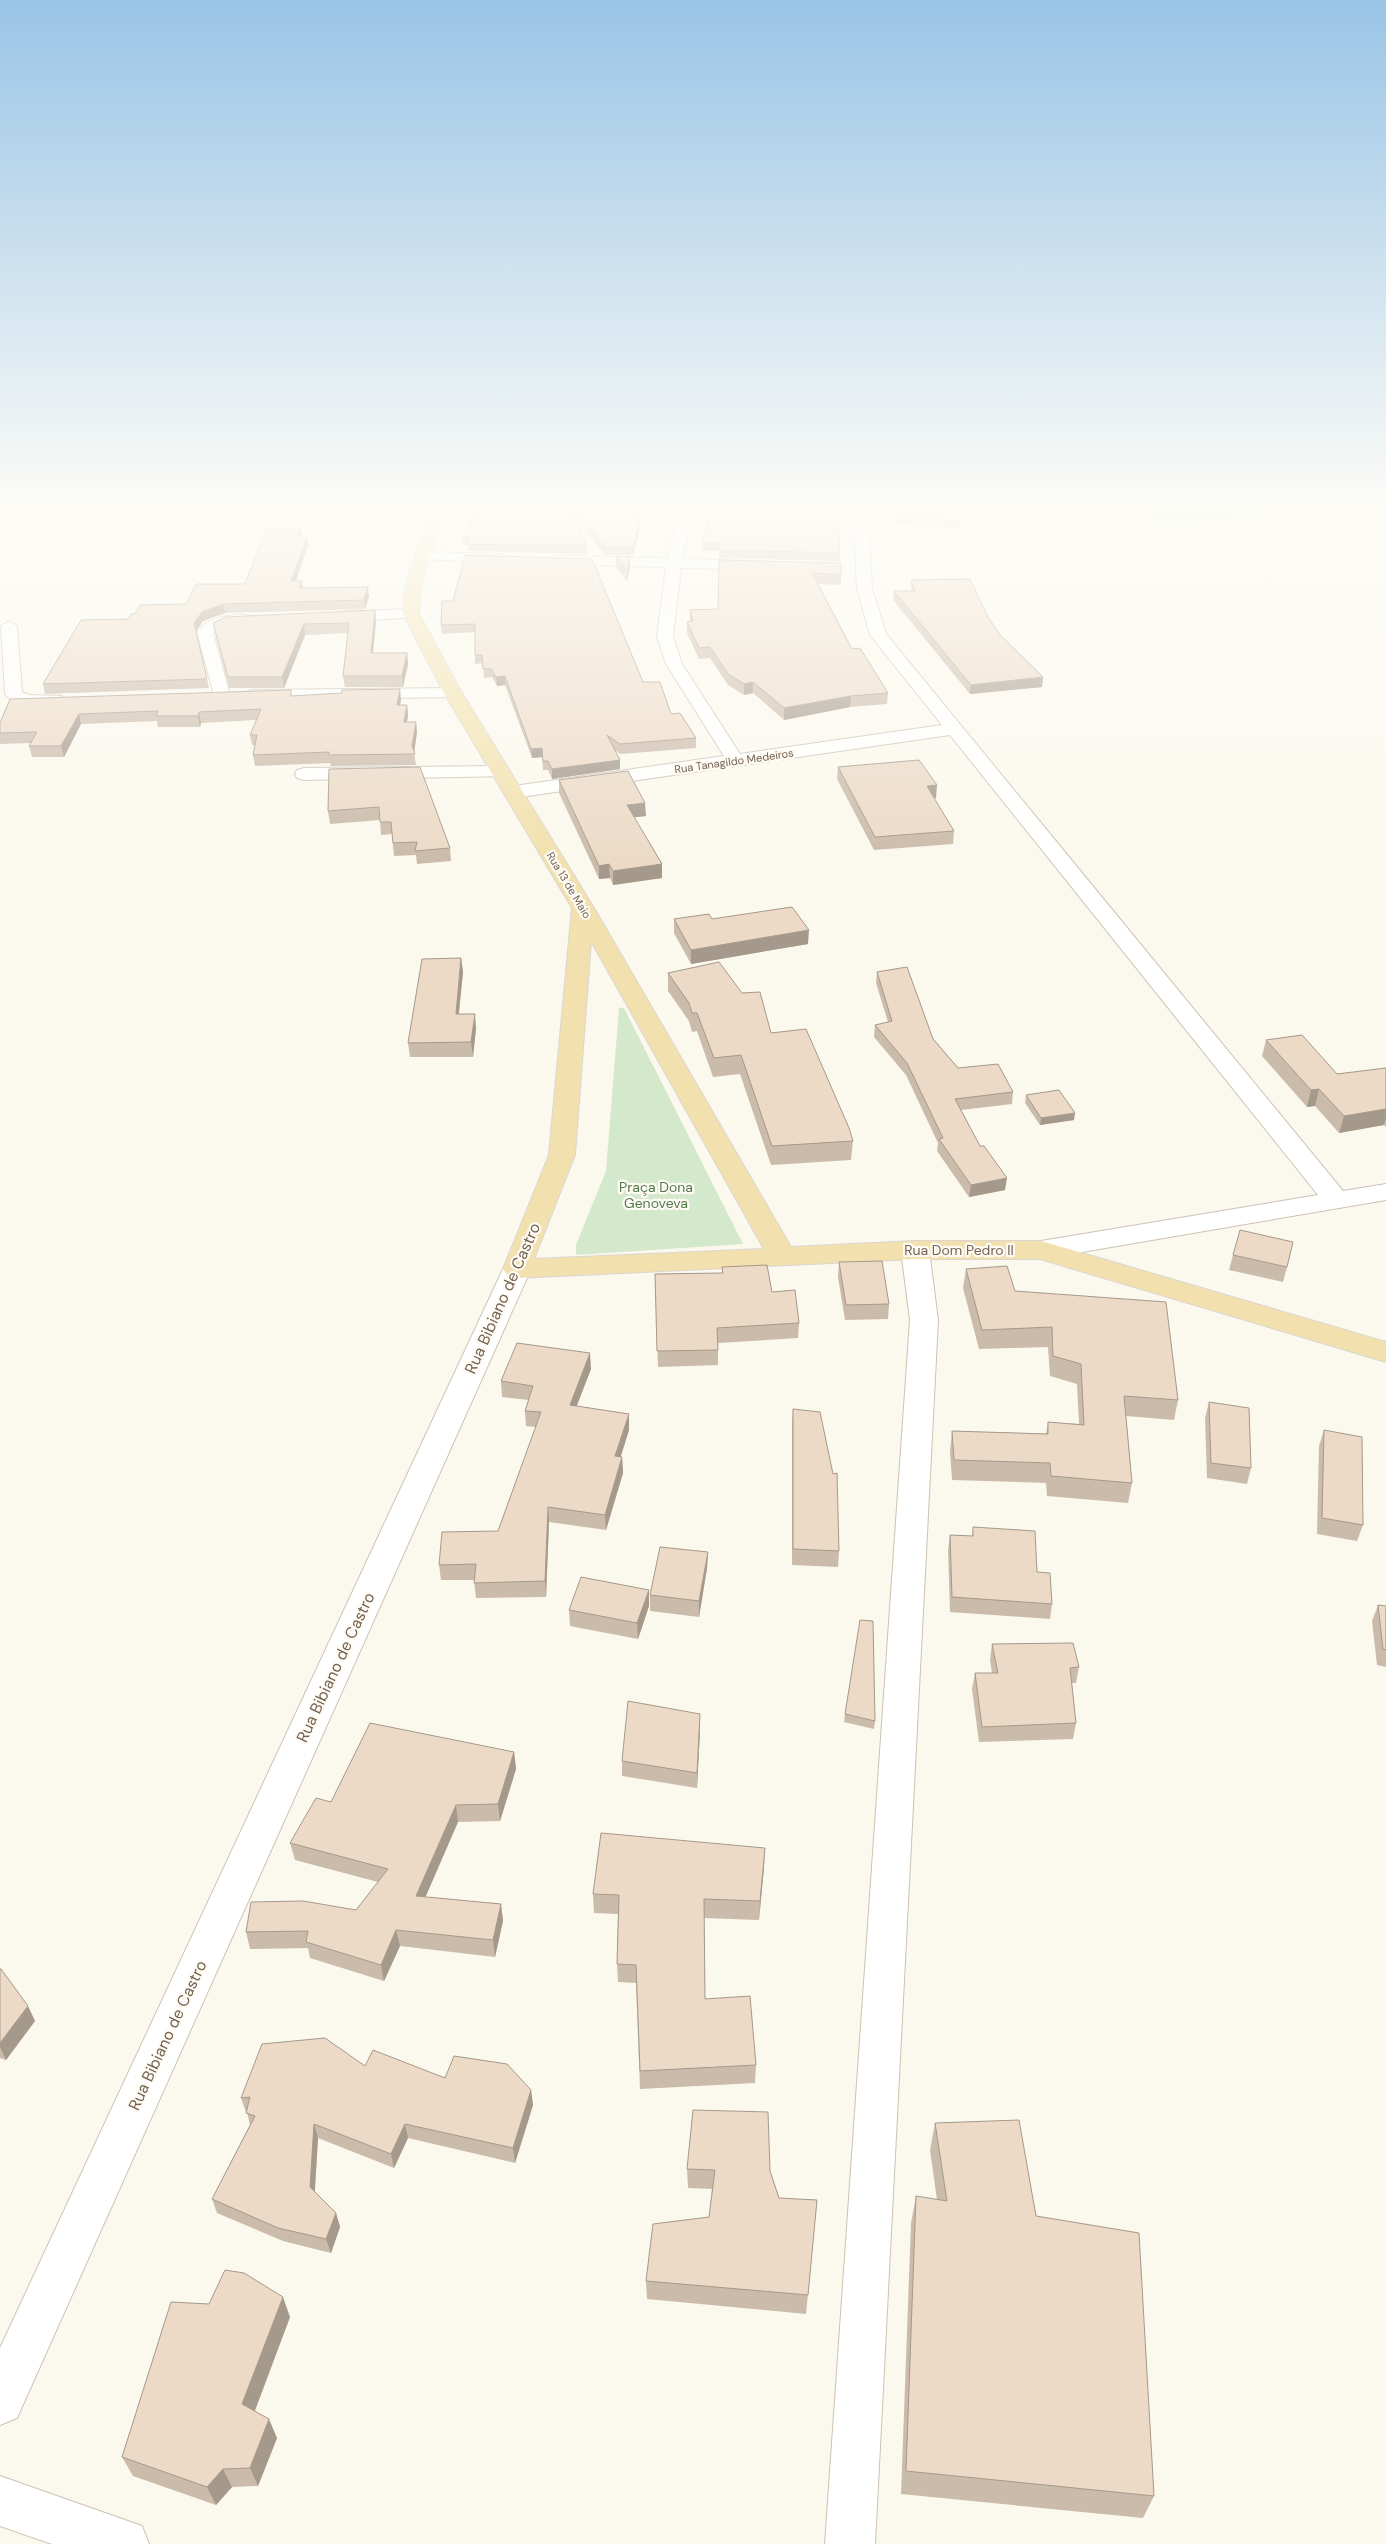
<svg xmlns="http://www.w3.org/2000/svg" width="1386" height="2544" font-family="'DM Sans',sans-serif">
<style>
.green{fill:#d4e8cc}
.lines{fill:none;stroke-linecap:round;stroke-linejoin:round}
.minor-casing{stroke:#cdc2b4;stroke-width:2}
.major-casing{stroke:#dbd6d2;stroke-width:2}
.minor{fill:#fff;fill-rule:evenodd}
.major{fill:#f2e1ae;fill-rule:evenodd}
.wall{fill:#cbbbaa}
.shaded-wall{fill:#a5998b}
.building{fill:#ecdac6;stroke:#a5998b}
.labels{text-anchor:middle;stroke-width:4.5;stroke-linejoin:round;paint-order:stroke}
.far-street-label{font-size:11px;fill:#756352;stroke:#fefbf4}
.park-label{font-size:14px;fill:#53794b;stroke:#fefbf4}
.street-label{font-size:14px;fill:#756352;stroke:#fefbf4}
.near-street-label{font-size:16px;fill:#756352;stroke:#fefbf4}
</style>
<rect width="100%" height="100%" fill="#fbf8ee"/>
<g class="green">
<path d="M1155,506H1286L1238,519L1168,523L1157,522L1147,514L1148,510Z"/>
<path d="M619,1008H624L743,1244L576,1255V1245L606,1171Z"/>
</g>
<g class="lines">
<defs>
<g id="minor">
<path d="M680,506H694L682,559L755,561L762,565L755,569L681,568L673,636L682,664L740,754L942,725L870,635L857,588L853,506H867L872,588L886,634L1343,1191L1386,1184V1200L1041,1259L1031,1256L1027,1250L1031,1244L1041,1241L1318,1195L950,735L514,798L507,796L505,792L507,788L514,786L724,756L666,664L657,636L666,567L556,564L549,560L556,556L668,558Z"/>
<path d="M422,552L503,554L510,558L503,562L417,559L415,556Z"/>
<path d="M411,609L419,614L417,617L338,622L330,617L338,612Z"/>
<path d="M244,615L256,617L258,620C251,629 226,622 213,633L230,695L227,699H215L197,632C208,617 227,615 244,615Z"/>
<path d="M9,621L17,626L22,692L29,695L62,696L65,700L62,704C45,708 17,710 5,694L1,626Z"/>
<path d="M453,688L459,689L462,693L459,697L254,700L248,699L245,695L248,691L254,690Z"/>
<path d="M501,766L508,768L510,772L508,776L304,780L297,778L295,774L297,770L304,768Z"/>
<path d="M915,1241L925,1244L929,1250L938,1320L875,2544H825L910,1320L901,1250L905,1244Z"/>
<path d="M517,1260L527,1263L531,1269L17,2418L0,2425V2348L503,1269L507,1263Z"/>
<path d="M0,2476L142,2526L149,2544H52L0,2526Z"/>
</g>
<path id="major" d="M436,506H450L429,556L420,592L419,614L462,693L594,908L791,1247L915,1241H1041L1386,1342V1362L1040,1259H915L517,1278L507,1275L503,1269L549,1155L572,908L444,693L403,614L404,592L415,556ZM591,941L764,1249L534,1259L575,1155Z"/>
</defs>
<use href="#minor" class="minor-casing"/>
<use href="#major" class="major-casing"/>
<use href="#minor" class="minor"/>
<use href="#major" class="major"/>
</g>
<g class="wall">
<path d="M478,506H640V528L633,555H605L574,516L587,546V554L469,551L468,545H464L463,537Z"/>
<path d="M711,506L840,553L839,561L719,558V551H703V543Z"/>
<path d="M897,506H962V511L961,510V528L897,525Z"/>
<path d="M302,537H307L308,545L296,581L303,588L369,596L365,609L225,613L203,621L196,632L209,688L45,694L43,684L135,614L186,604L245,584Z"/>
<path d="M616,556L630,557V568L627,581L616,567Z"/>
<path d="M719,560L841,575V585L818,584L852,649L888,693L887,704L850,707L784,720L753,693L744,695L728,685L710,658L699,659L687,633V622H690V610L718,609Z"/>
<path d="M911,580L988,617L1000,635L1043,677L1042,687L970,694L893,600L894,591H912L911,588Z"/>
<path d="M442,601L643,682L671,714L696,738V748L620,754L615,750L620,760V769L552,779L548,770H543L542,757L532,758L505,685L497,686L492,677L484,678L483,663L475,664V632L442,634L441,625Z"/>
<path d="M376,621L373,653H407L408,664L403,687H345L343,676L348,633L305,635L284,688H229L215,633L213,623Z"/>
<path d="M292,696L401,700L400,705H407L408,715L407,722H416L417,732L414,752L416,765L331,766L330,763L255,766L253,755L255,745H252L250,735L257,720L201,723L200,727H158L157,721L81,724L64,757H32L29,746L31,743L0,744V723L10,699Z"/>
<path d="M838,767L936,798H934L954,831L953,844L874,850L837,779Z"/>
<path d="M329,769L450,848L451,861L417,864L416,855L394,856L392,834L381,835L380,820L330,824L328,811Z"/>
<path d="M559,780L646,816L634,817L662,864V878L613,885L610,878L599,879L559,793Z"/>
<path d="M674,919H712L808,944L691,964L674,933Z"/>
<path d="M461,958L463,972L459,1014L476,1028L473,1057H410L408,1043Z"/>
<path d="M877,972L958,1068L1013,1092L1012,1104L961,1110L980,1146L1005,1190L969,1197L937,1151L938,1143L906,1075L874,1037L875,1025L888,1022L876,983Z"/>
<path d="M668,973L771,1033L853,1141L851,1160L771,1165L740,1074L713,1077L697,1031L692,1032L689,1021L668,991Z"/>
<path d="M1266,1040L1337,1074L1386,1068V1127L1384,1125L1339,1133L1315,1106L1307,1107L1262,1056Z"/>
<path d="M1026,1095L1074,1120L1040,1125L1025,1103Z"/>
<path d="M1233,1255L1287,1267L1283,1282L1229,1270Z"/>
<path d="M839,1262L889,1304L888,1319L845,1320L838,1277Z"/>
<path d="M722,1267L772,1292L799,1323L798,1338L718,1343V1365L658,1367L655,1274L722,1273Z"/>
<path d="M966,1269L1015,1291L1178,1400L1174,1420L1126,1416L1132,1483L1128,1503L1047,1496L1046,1483L952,1480L950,1451L952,1431L1046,1434L1048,1422L1079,1424L1077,1384L1050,1376L1048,1347L979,1349L963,1288Z"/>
<path d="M591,1369L576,1406L629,1414V1430L620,1457H622L623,1473L606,1530L549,1522L546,1597L476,1598L474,1580H441L439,1565L498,1531L536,1427L526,1426L525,1411L529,1400L502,1397L501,1381Z"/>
<path d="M1209,1402L1251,1468L1247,1484L1207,1478L1205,1418Z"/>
<path d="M793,1409L839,1551L838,1567L792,1565V1424Z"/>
<path d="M1324,1430L1363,1525L1357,1541L1317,1534L1319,1446Z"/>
<path d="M973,1527L1037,1572L1052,1604L1050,1619L950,1612L948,1550L950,1535L972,1536Z"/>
<path d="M708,1552L707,1568L699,1617L650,1611V1595Z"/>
<path d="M1378,1605L1386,1606V1667L1377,1665L1372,1621Z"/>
<path d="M649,1606L638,1639L570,1626L569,1610Z"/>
<path d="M992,1644L1079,1667L1076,1683H1072L1076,1723L1073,1739L979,1742L972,1689L975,1673H992L990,1660Z"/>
<path d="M845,1714L875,1721L874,1729L844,1722Z"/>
<path d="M700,1730L697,1788L622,1776V1761Z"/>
<path d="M514,1752L516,1769L500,1821L458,1822L425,1897L501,1904L503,1921L495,1957L400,1946L384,1981L310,1958L308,1948L250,1949L246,1932L356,1910L378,1882L295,1860L290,1843L331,1802Z"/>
<path d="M764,1867L759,1920L704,1918L705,1999L756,2065L755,2083L640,2089L636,1983L618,1982L617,1964L618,1914L594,1913L593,1894Z"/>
<path d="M0,1969L35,2021L6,2060L0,2058Z"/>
<path d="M365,2066L531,2090L533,2105L515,2163L408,2138L394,2168L318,2138L315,2192L336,2213L340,2227L331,2253L283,2241L217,2213L212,2199L250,2125L247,2112H246L241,2098Z"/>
<path d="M935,2123L1036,2216L1154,2496L1143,2518L901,2494L911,2223L916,2196L937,2200L930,2150Z"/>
<path d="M687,2169L770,2171L779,2198L817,2200L806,2314L647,2299L646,2281L709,2217L712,2189L688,2188Z"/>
<path d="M290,2317L255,2411L277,2438L258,2486L232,2487L216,2505L133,2476L122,2457Z"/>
</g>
<g class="shaded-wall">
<path d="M640,506V528L633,555V548Z"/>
<path d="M301,528L302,536L298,537Z"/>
<path d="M307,537L308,545L293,590L291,581Z"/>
<path d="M630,557V568L627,581V570Z"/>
<path d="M302,581L303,590L299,588Z"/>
<path d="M368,587L369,596L365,609L364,600Z"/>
<path d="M223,604L225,613L203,621L195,632L194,623L202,612Z"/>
<path d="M375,610L376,621L372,664L371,653Z"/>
<path d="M304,624L305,635L284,688L282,677Z"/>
<path d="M407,653L408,664L403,687L402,676Z"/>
<path d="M505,676V685L497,686L496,677Z"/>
<path d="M1043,677L1042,687L970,694L971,685Z"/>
<path d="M753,682V693L744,695V684Z"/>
<path d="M400,689L401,700L398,715L397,705Z"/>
<path d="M851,696L850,707L784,720V708Z"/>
<path d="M407,705L408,715L405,733L404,722Z"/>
<path d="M199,712L201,723L200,727L198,716Z"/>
<path d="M79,714L81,724L64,757L61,746Z"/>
<path d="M416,722L417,732L414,754L412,746Z"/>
<path d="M542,748L543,757L532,758L531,749Z"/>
<path d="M620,760V769L552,779V769Z"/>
<path d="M937,785L936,798L926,799L927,786Z"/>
<path d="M645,803L646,816L628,818L627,805Z"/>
<path d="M609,864L610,878L599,879V866Z"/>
<path d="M662,864V878L613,885V871Z"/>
<path d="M809,930L808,944L691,964V950Z"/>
<path d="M461,958L463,972L457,1028L456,1014Z"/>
<path d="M475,1014L476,1028L473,1057L471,1042Z"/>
<path d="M1319,1089L1315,1106L1307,1107L1311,1090Z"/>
<path d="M1386,1109V1118L1384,1125L1339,1133L1344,1116Z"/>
<path d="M1075,1113L1074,1120L1040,1125L1041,1118Z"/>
<path d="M1007,1178L1005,1190L969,1197L971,1185Z"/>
<path d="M590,1353L591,1369L571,1421L570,1405Z"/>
<path d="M629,1414V1430L616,1472L615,1456Z"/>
<path d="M622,1457L623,1473L606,1530L605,1515Z"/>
<path d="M548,1507L549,1522L546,1597L545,1581Z"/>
<path d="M708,1552L707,1568L699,1617V1601Z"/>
<path d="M649,1590V1606L638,1639L637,1623Z"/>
<path d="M700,1714V1730L697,1788V1773Z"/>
<path d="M514,1752L516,1769L500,1821L498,1804Z"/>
<path d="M456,1805L458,1822L419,1912L416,1896Z"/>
<path d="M765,1848L764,1867L759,1920L760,1901Z"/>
<path d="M501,1904L503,1921L495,1957L493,1940Z"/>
<path d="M396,1930L400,1946L384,1981L381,1965Z"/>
<path d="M28,2006L35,2021L6,2060L0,2047V2043Z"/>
<path d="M531,2090L533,2105L515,2163L513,2148Z"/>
<path d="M314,2124L318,2138L314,2201L310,2187Z"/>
<path d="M405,2124L408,2138L394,2168L391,2154Z"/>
<path d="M336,2213L340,2227L331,2253L326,2239Z"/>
<path d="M283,2297L290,2317L250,2423L242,2404Z"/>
<path d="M269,2419L277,2438L258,2486L250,2468Z"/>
<path d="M223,2469L232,2487L216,2505L207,2487Z"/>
</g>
<g class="building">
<path d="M478,506H570L587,546L468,544L470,537H463Z"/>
<path d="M572,506H640V520L633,548L605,547Z"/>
<path d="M711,506H837L840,553L719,550V543H703Z"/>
<path d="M898,506H960L961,521L897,518Z"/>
<path d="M301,528L298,537H307L291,581H302L299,588L368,587L364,600L223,604L202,612L194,623L207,679L43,684L81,620L129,619L131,614H135L140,605L186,604L196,584H245L266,529Z"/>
<path d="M465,555L592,559L643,682H660L671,714L680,713L696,738L620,744L607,735L620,760L552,769L548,761H543L542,748L531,749L505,676L496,677L491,669H483L482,655H475V624L441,625L442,601H453Z"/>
<path d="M616,556L630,557L627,570Z"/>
<path d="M719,560L841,563V575L812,573L852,649L860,648L888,693L851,696L784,708L753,682L744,684L728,674L710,647L699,648L687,622L693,621L690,610L718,609Z"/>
<path d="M970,579L988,617L1000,635L1043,677L971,685L894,591H915L911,580Z"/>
<path d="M375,610L371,653H407L402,676H343L349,623L304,624L282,677H228L213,623L226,617Z"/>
<path d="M400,689L397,705H407L404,722H416L412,746L415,754L329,755V752L253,755L257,735H250L261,709L199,712L198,716H156L158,711L79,714L61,746H29L37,732L0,733V723L10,699L291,690V696L342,693V690Z"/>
<path d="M919,760L937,785L927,786L954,831L875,837L838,767Z"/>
<path d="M420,767L450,848L415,851L417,842L393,843L391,822H380L379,807L328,811L329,769Z"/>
<path d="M628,771L645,803L627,805L662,864L613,871L609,864L599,866L559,780Z"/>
<path d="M792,907L809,930L691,950L674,919L709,914L712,919Z"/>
<path d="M461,958L456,1014H475L471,1042L408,1043L422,959Z"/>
<path d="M719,962L742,993L760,992L771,1033L806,1029L849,1128L853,1141L772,1146L741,1055L714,1058L697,1013H692L689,1003L668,973Z"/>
<path d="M907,967L933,1039L958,1068L998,1064L1013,1092L955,1099L980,1146H984L1007,1178L971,1185L939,1139L943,1138L907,1063L875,1025L892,1021L877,972Z"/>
<path d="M1302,1035L1337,1074L1386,1068V1109L1344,1116L1319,1089L1311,1090L1266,1040Z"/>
<path d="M1059,1090L1075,1113L1041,1118L1026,1095Z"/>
<path d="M1240,1230L1293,1242L1287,1267L1233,1255Z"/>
<path d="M882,1261L889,1304L846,1305L839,1262Z"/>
<path d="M767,1265L772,1292L795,1290L799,1323L717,1328L718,1350L657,1351L655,1274L723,1273L722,1267Z"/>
<path d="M1007,1266L1015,1291L1166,1302L1178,1400L1124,1396L1132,1483L1051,1476L1050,1463L954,1460L952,1431L1048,1434V1422L1084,1425L1081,1364L1053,1356L1052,1327L982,1330L966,1269Z"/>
<path d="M517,1343L590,1353L570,1405L629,1414L615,1456L622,1457L605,1515L548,1507L545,1581L474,1583L476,1564L439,1565L442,1532L498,1531L541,1412L525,1411L533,1386L501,1381Z"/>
<path d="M1209,1402L1249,1408L1251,1468L1211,1463Z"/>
<path d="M793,1409L820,1412L833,1474L837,1473L839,1551L793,1549Z"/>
<path d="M1324,1430L1362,1437L1363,1525L1322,1518Z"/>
<path d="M973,1527L1035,1531L1037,1572L1050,1573L1052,1604L952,1597L950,1535L973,1536Z"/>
<path d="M660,1547L708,1552L699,1601L650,1595Z"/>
<path d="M581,1577L649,1590L637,1623L569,1610Z"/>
<path d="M1378,1605L1386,1606V1650L1383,1649Z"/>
<path d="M860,1620L873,1621L875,1721L845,1714Z"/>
<path d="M1073,1643L1079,1667L1070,1668L1076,1723L982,1727L975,1673H998L992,1644Z"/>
<path d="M628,1701L700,1714L697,1773L622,1761Z"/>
<path d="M370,1723L514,1752L498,1804L456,1805L416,1896L501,1904L493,1940L396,1930L381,1965L306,1942L308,1931L246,1932L251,1902L303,1901L356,1910L388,1869L290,1843L316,1798L331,1802Z"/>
<path d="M601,1833L765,1848L760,1901L704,1899L705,1999L750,1996L756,2065L640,2071L636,1965L617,1964L619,1895L593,1894Z"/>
<path d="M0,1969H1L28,2006L0,2043Z"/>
<path d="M325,2038L365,2066L373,2050L445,2078L454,2056L507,2064L531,2090L513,2148L405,2124L391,2154L314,2124L310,2187L336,2213L326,2239L278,2228L212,2199L255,2116L246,2113L250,2097L241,2098L262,2044Z"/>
<path d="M693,2110L768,2112L770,2171L779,2198L817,2200L808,2295L646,2281L653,2224L709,2217L715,2170L687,2169Z"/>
<path d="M1019,2120L1036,2216L1139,2233L1154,2496L906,2471L916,2196L947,2201L935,2123Z"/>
<path d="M225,2270L244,2273L283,2297L242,2404L269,2419L250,2468L223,2469L207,2487L122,2457L171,2302L209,2304Z"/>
</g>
<linearGradient id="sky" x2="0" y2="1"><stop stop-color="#99c4e6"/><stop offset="0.59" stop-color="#fdfcf7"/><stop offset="1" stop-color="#fdfcf7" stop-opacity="0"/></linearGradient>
<rect width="1386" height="862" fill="url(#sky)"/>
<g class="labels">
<g class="far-street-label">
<text transform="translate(734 761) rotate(-8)" y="4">Rua Tanagildo Medeiros</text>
<text transform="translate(569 885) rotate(59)" y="4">Rua 13 de Maio</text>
</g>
<g class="park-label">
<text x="656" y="1192">Praça Dona<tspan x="656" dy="16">Genoveva</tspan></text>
</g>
<g class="street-label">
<text x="959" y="1255">Rua Dom Pedro II</text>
</g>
<g class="near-street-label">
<text transform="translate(502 1298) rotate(-66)" y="6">Rua Bibiano de Castro</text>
<text transform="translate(335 1667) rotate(-65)" y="6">Rua Bibiano de Castro</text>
<text transform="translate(167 2035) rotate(-65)" y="6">Rua Bibiano de Castro</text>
</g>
</g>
</svg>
